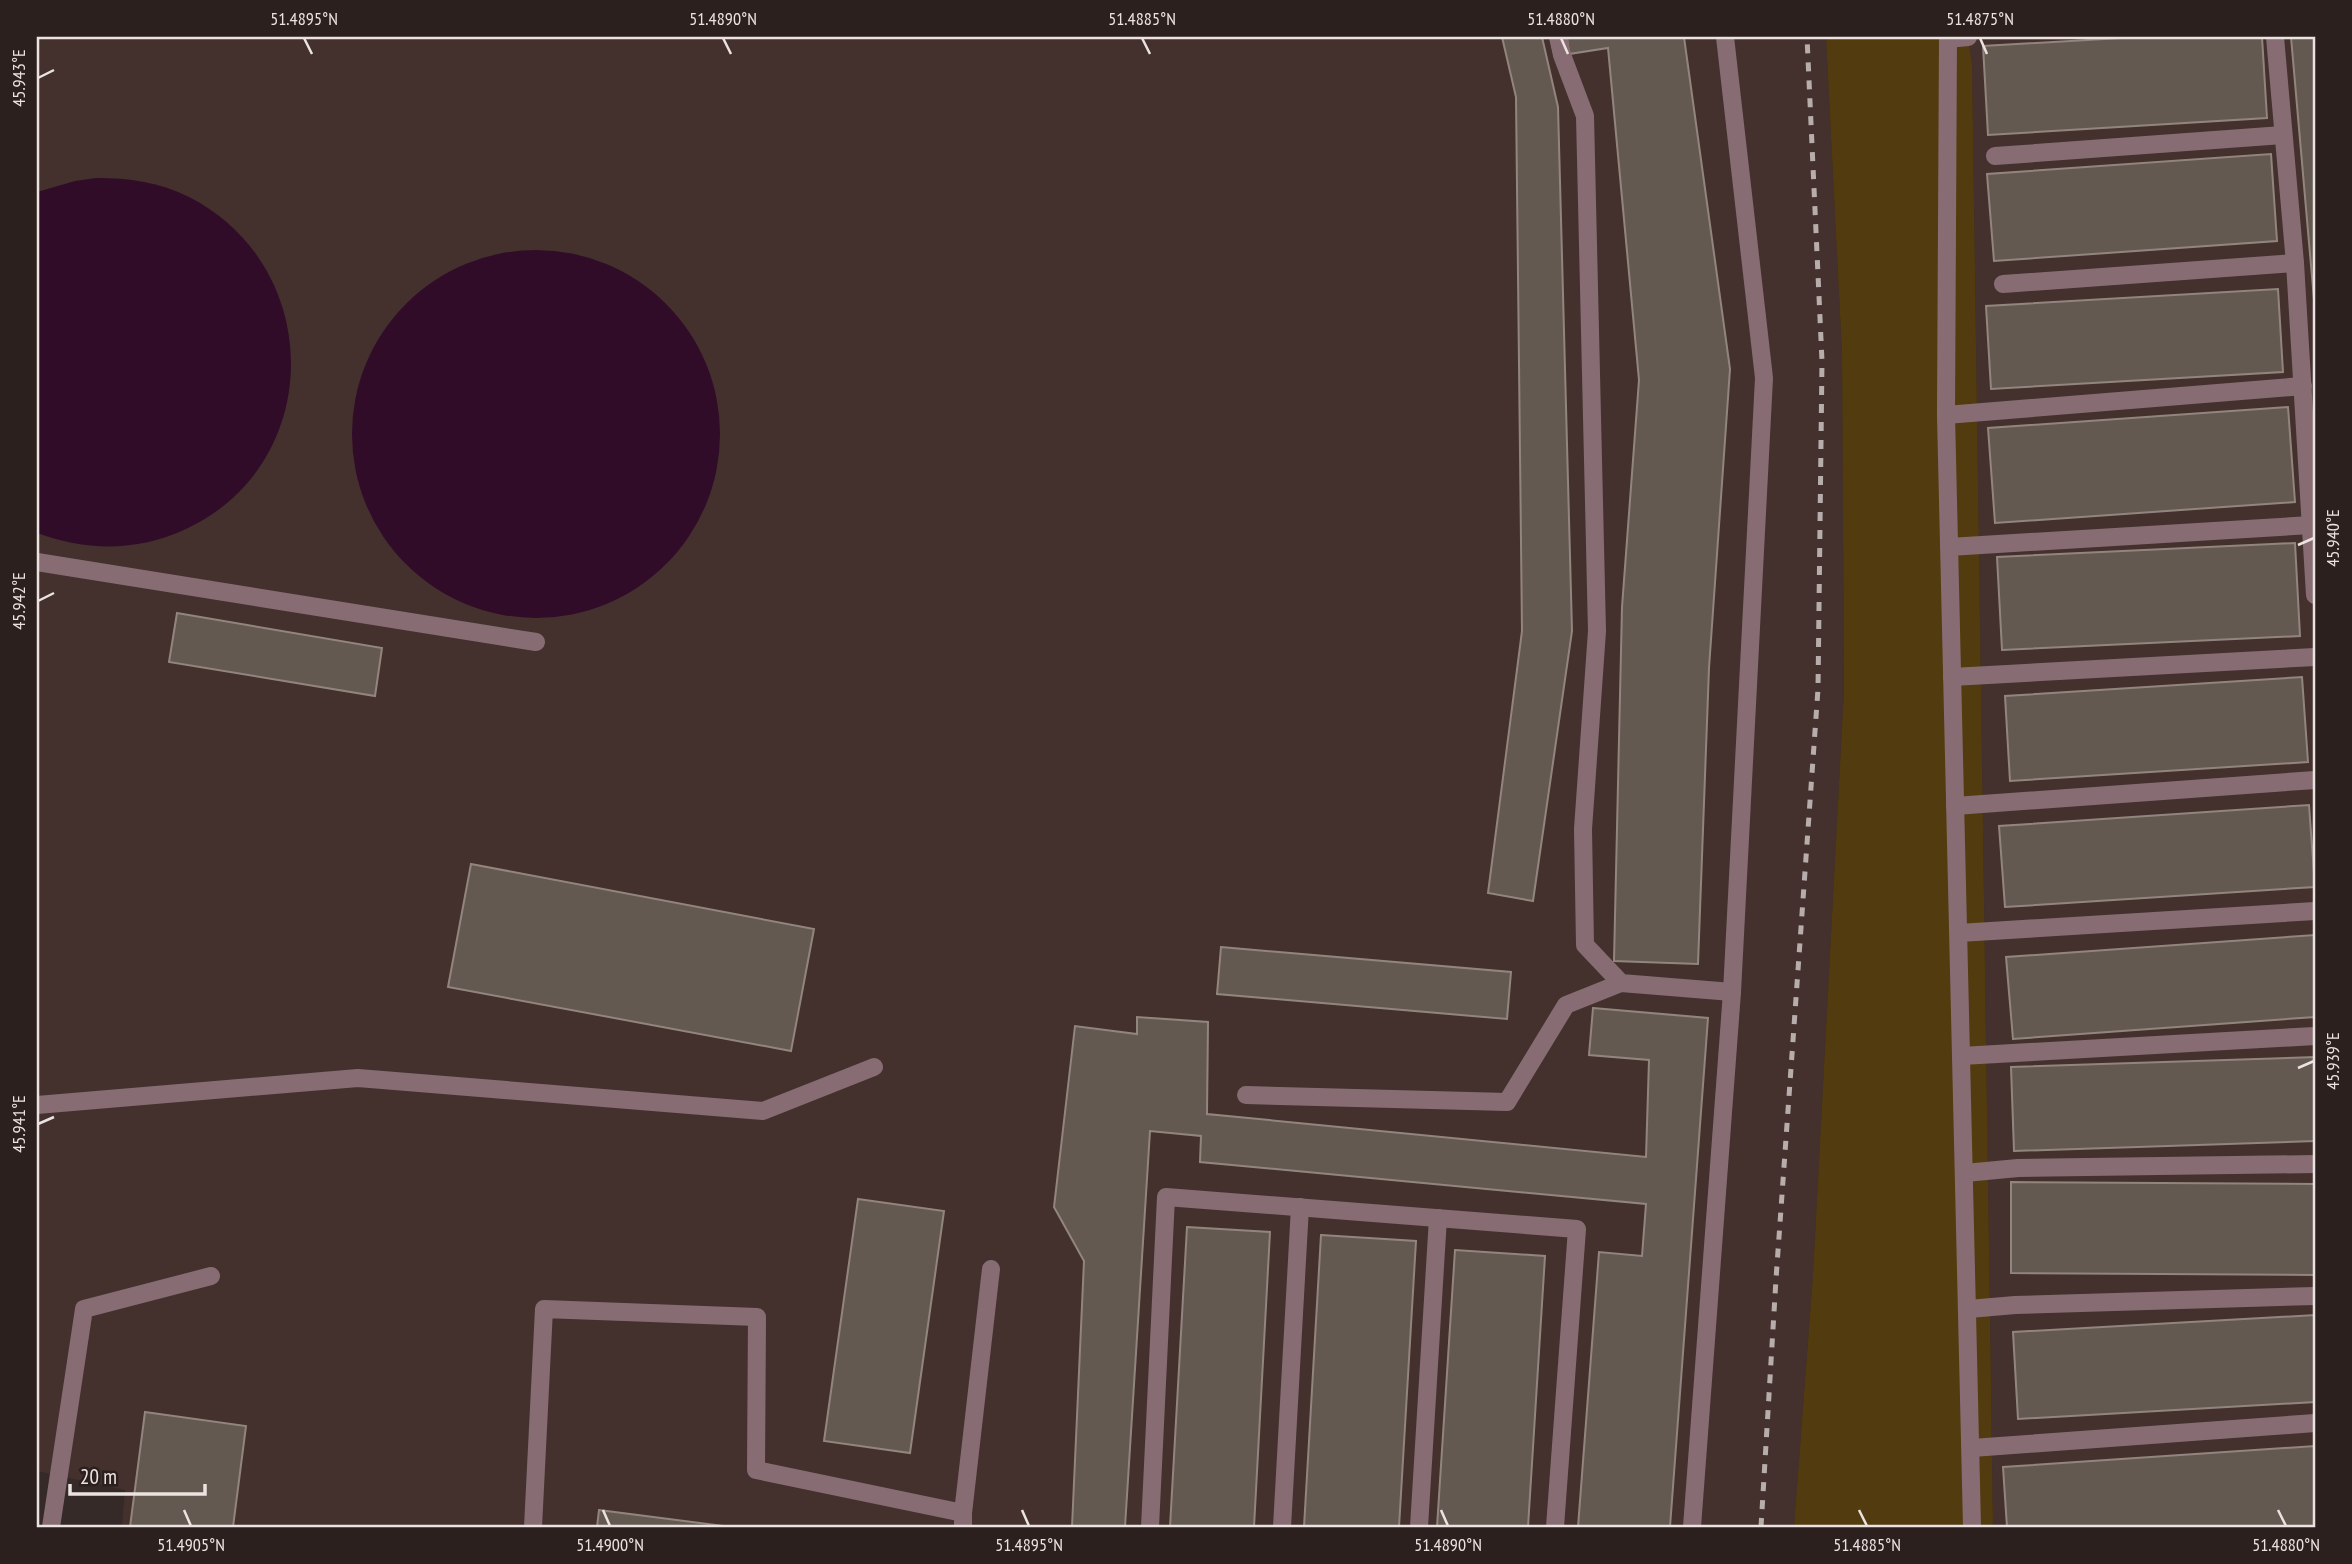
<svg xmlns="http://www.w3.org/2000/svg" width="2352" height="1564" font-family="'PT Sans Narrow',sans-serif">
<style>
.built{fill:#44312e}
.green{fill:#523b0f}
.water{fill:#310c29}
.building{fill:#645951;stroke:#92857e;stroke-width:2}
.lines{fill:none;stroke-linecap:round;stroke-linejoin:round}
.minor{stroke:#876d73;stroke-width:18}
.rail{stroke:#b7aeac;stroke-width:5;stroke-dasharray:9 9;stroke-linecap:butt}
.ticks{fill:none;stroke:#ebe3e1;stroke-width:2.5}
.neatline{fill:none;stroke:#ebe3e1;stroke-width:2.5}
.ticks-label{font-size:18px;text-anchor:middle;fill:#ebe3e1}
</style>
<rect width="100%" height="100%" fill="#362a28"/>
<g class="built">
<path d="M37,37H1826L1842,354L1844,689L1813,1274L1794,1527H122L125,1490L37,1471Z"/>
<path d="M1968,37H2315V1527H1993L1972,64Z"/>
</g>
<path class="green" d="M1826,37H1968L1972,64L1993,1527H1794L1813,1274L1844,689L1842,354Z"/>
<g class="water">
<path d="M96,178C129,178 160,182 189,197C325,266 326,464 186,529C137,552 86,551 37,533V192L75,181Z"/>
<circle cx="536" cy="434" r="184"/>
</g>
<g class="building">
<path d="M1502,37H1542L1558,107L1572,631L1533,901L1488,893L1522,631L1516,97Z"/>
<path d="M1567,37H1684L1730,369L1709,668L1698,964L1614,961L1622,607L1639,380L1608,48L1569,54Z"/>
<path d="M2139,37H2262L2267,118L1988,135L1983,46Z"/>
<path d="M2291,37H2315V311Z"/>
<path d="M2271,154L2277,241L1994,261L1987,174Z"/>
<path d="M2278,289L2283,372L1991,389L1986,306Z"/>
<path d="M2288,407L2295,502L1995,523L1988,428Z"/>
<path d="M2295,543L2300,636L2002,650L1997,557Z"/>
<path d="M177,613L382,648L375,696L169,662Z"/>
<path d="M2302,677L2308,762L2010,781L2005,696Z"/>
<path d="M2309,805L2315,887L2005,907L1999,826Z"/>
<path d="M471,864L814,929L791,1051L448,987Z"/>
<path d="M2315,935V1017L2013,1039L2006,957Z"/>
<path d="M1221,947L1511,972L1507,1019L1217,994Z"/>
<path d="M1593,1008L1708,1018L1670,1527H1578L1599,1252L1642,1256L1646,1204L1200,1162L1201,1136L1150,1131L1125,1527H1072L1084,1261L1054,1207L1075,1026L1137,1034V1017L1208,1022L1207,1114L1646,1157L1649,1060L1589,1055Z"/>
<path d="M2315,1057V1141L2014,1151L2011,1067Z"/>
<path d="M2011,1182L2315,1184V1275L2011,1273Z"/>
<path d="M858,1199L944,1211L910,1453L824,1441Z"/>
<path d="M1187,1227L1270,1232L1254,1527H1170Z"/>
<path d="M1321,1235L1416,1241L1399,1527H1304Z"/>
<path d="M1455,1250L1545,1256L1528,1527H1437Z"/>
<path d="M2315,1315V1402L2018,1419L2013,1332Z"/>
<path d="M145,1412L246,1426L233,1527H130Z"/>
<path d="M2315,1446V1527H2007L2003,1467Z"/>
<path d="M599,1510L731,1527H597Z"/>
</g>
<g class="lines">
<g class="minor">
<path d="M1558,37L1562,55L1585,116L1597,631L1583,829L1585,945L1621,983L1732,992"/>
<path d="M1948,37L1946,415L1972,1527"/>
<path d="M2275,37L2295,263L2315,595"/>
<path d="M1948,39L1968,37"/>
<path d="M1995,156L2283,135"/>
<path d="M2003,284L2295,263"/>
<path d="M1946,415L2303,386"/>
<path d="M1949,547L2311,525"/>
<path d="M37,562L536,642"/>
<path d="M1952,677L2315,657"/>
<path d="M1955,806L2315,780"/>
<path d="M1959,933L2315,911"/>
<path d="M1961,1056L2315,1036"/>
<path d="M1246,1095L1507,1102L1566,1005L1621,983"/>
<path d="M37,1105L358,1078L763,1111L874,1067"/>
<path d="M1965,1173L2018,1168L2315,1164"/>
<path d="M1969,1309L2015,1305L2315,1296"/>
<path d="M1972,1448L2315,1423"/>
<path d="M963,1513L991,1269"/>
<path d="M51,1527L84,1309L211,1276"/>
<path d="M533,1527L544,1309L757,1317L756,1470L963,1513V1527"/>
<path d="M1150,1527L1166,1197L1577,1229L1555,1527"/>
<path d="M1282,1527L1300,1207"/>
<path d="M1419,1527L1438,1218"/>
<path d="M1692,1527L1732,992L1764,378L1725,37"/>
</g>
<path class="rail" d="M1761,1527L1776,1279L1818,689L1822,361L1807,37"/>
</g>
<path class="ticks" d="M304,38L312,54M723,38L731,54M1142,38L1150,54M1561,38L1568,54M1980,38L1987,54M38,78L54,70M2298,545L2314,538M38,601L54,593M2298,1068L2314,1061M38,1124L54,1117M184,1510L191,1526M603,1510L610,1526M1022,1510L1029,1526M1441,1510L1448,1526M1859,1510L1867,1526M2278,1510L2286,1526"/>
<rect width="2352" height="1564" fill="none" stroke="#2c201e" stroke-width="77"/>
<path d="M70 1484v10h135v-10" fill="none" stroke="#ebe3e1" stroke-width="3.5"/>
<text x="80" y="1484" font-size="21" fill="#ebe3e1" stroke="#2c201e" stroke-width="5" paint-order="stroke">20 m</text>
<rect x="38" y="38" width="2276" height="1488" class="neatline"/>
<g class="ticks-label">
<text x="304" y="25">51.4895°N</text>
<text x="723" y="25">51.4890°N</text>
<text x="1142" y="25">51.4885°N</text>
<text x="1561" y="25">51.4880°N</text>
<text x="1980" y="25">51.4875°N</text>
<text transform="translate(19 78) rotate(-90)" y="6">45.943°E</text>
<text transform="translate(2333 538) rotate(-90)" y="6">45.940°E</text>
<text transform="translate(19 601) rotate(-90)" y="6">45.942°E</text>
<text transform="translate(2333 1061) rotate(-90)" y="6">45.939°E</text>
<text transform="translate(19 1124) rotate(-90)" y="6">45.941°E</text>
<text x="191" y="1551">51.4905°N</text>
<text x="610" y="1551">51.4900°N</text>
<text x="1029" y="1551">51.4895°N</text>
<text x="1448" y="1551">51.4890°N</text>
<text x="1867" y="1551">51.4885°N</text>
<text x="2286" y="1551">51.4880°N</text>
</g>
</svg>
